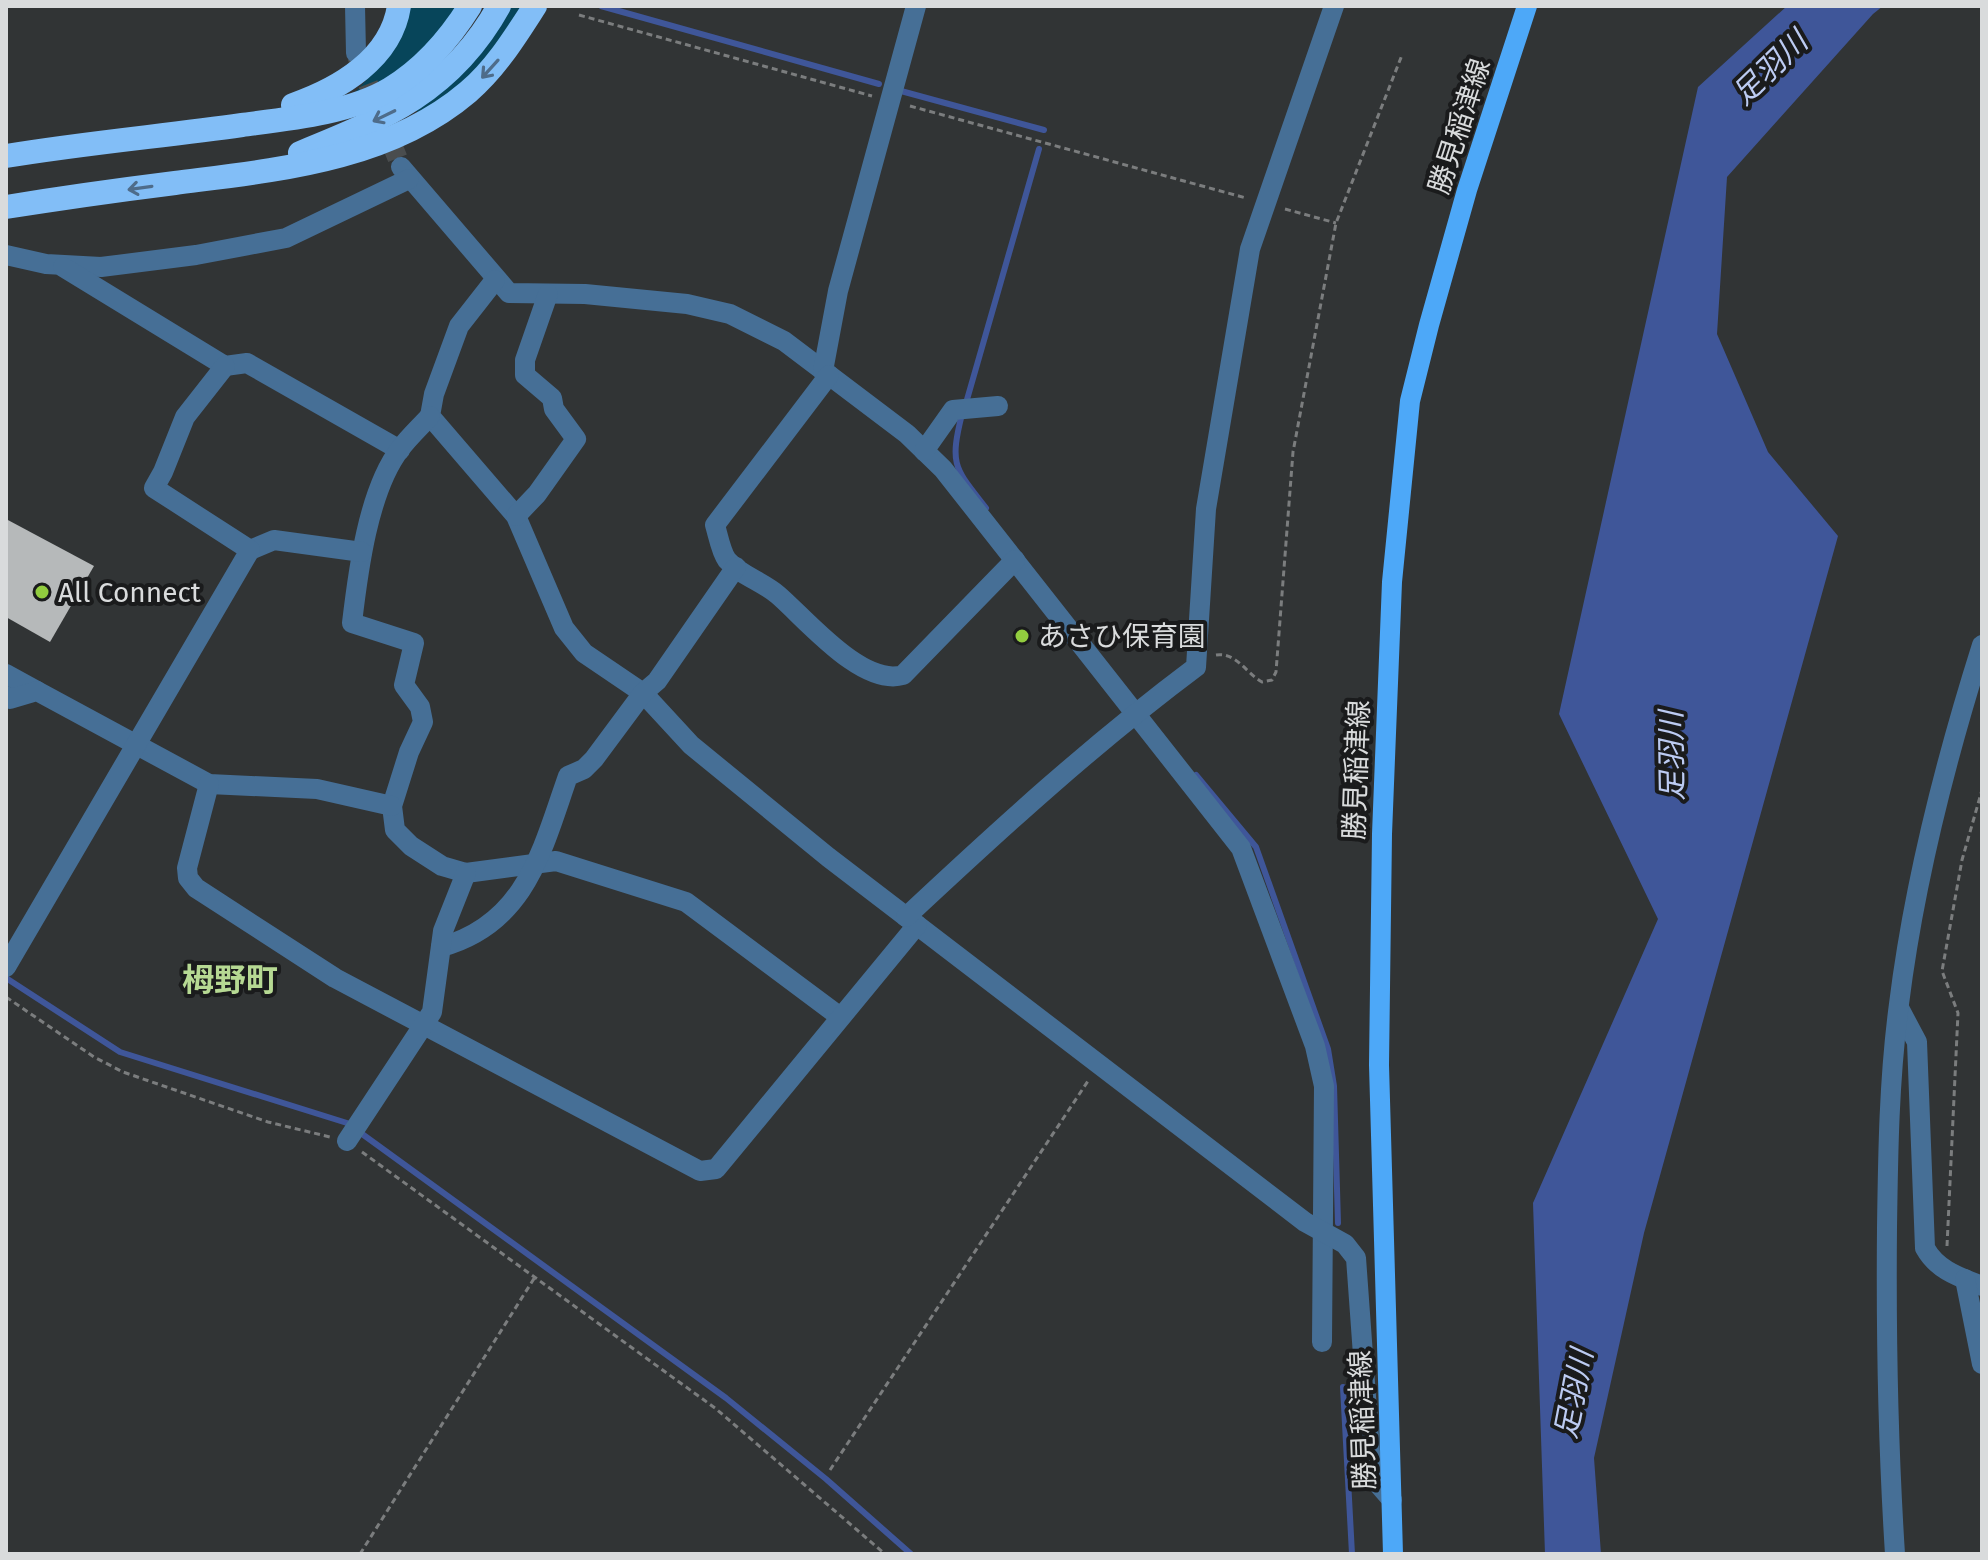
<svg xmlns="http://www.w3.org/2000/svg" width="1988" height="1560" font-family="'Fira Sans','Noto Sans JP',sans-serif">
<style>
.green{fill:#07455a}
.water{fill:#3f5699}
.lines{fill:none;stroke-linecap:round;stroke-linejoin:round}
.stream{stroke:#3f5699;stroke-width:6}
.building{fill:#b6b9ba}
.minor-tunnel{stroke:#4a4d4e;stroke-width:20;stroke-dasharray:20 10;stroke-linecap:butt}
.path{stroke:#7b7d7e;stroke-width:3;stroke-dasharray:6 4;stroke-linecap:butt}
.minor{stroke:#466f96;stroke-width:20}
.major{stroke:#4da8f8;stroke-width:20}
.highway{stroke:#82bef7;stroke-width:24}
.oneway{stroke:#4e6c8a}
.poi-dot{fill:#92cd3f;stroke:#1a1b1c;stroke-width:3}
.labels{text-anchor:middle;stroke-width:8;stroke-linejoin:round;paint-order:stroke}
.street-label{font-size:28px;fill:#d9dbdc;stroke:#1a1b1c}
.poi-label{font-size:28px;fill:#d9dbdc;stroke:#1a1b1c;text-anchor:start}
.water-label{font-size:30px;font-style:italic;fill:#bccbf2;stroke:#1a1b1c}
.quarter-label{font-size:32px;font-weight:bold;fill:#b6d993;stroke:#1a1b1c}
</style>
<rect width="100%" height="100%" fill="#313435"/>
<g class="green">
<path d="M411,6H460L447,26L388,81L349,99C376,70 399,45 411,6Z"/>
<path d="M508,6H526L480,72L420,117L416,109Z"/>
</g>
<path class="water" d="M1787,6H1883L1873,14L1727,177L1717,334L1768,452L1838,536L1644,1233L1594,1458L1601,1554H1545L1533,1203L1658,919L1559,714L1698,87Z"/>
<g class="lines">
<g class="stream">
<path d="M601,6L879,84"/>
<path d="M901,91L1044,130"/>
<path d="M966,403L1039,149"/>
<path d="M962,414C949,466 955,468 986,508"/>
<path d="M1196,775L1256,847L1328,1049L1334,1086L1338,1223"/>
<path d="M6,978L120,1052L347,1123L726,1398L826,1479L911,1554"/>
<path d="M1343,1387L1352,1554"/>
</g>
</g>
<path class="building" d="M6,519L94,566L50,642L6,617Z"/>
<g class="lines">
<path class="minor-tunnel" d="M357,56L401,167"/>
<g class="path">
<path d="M579,15L872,96"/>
<path d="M910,106L1246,198"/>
<path d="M1285,209L1336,223"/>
<path d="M1216,655C1236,652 1246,673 1262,682L1272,680L1276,672L1293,452L1336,223L1402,55"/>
<path d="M6,997L94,1057L123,1072L268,1122L330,1137"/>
<path d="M362,1152L715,1408L885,1554"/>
<path d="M1947,1246L1958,1013L1942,971L1962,860L1982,790"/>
<path d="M830,1470L1088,1081"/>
<path d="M360,1554L535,1277"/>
</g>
<g class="minor">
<path d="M355,6L356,53"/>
<path d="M401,167L509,293L585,294L687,304L730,314L784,341L907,434L943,469L1241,848L1315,1046L1324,1086L1322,1342"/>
<path d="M6,255L46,264L101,267L196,255L286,238L409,179"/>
<path d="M63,267L225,366L247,363L400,450"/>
<path d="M495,280L459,326L434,394L430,416L516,516L564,628L584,653L643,693L691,745L828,857L1305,1222L1345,1244L1356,1258L1370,1452L1379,1485L1392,1500"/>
<path d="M823,371L838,291L916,6"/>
<path d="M829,375L715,525C718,535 721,552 727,560C740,575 763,582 778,595C806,619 862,687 903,675L1015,560"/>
<path d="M430,416C420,427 409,437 400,449C368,491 358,572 352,623L414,643L404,685L420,707L423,722L409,752L392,806L395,830L411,846L442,866L466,873L556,861L686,902L839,1016"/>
<path d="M924,451L953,410L998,406"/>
<path d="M516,516L537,494L576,439L554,409L552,398L525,375V360L548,294"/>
<path d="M250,550L274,540L362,552"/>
<path d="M6,674L37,691"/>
<path d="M6,696L10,699L37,691L209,784L317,789L392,806"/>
<path d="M209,784L187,868L188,878L196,888L335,978L700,1171L716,1169L917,925"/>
<path d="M906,917C1000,829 1093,744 1196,667L1206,509L1250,249L1334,6"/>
<path d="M441,947C526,924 542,850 568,776L584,769L594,759L643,693L657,681L736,567"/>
<path d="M6,967L250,550L154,488L163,472L185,417L225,366"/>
<path d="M1899,1008L1917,1042L1925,1248C1937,1270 1959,1277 1982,1286"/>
<path d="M347,1141L432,1012L443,931L466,873"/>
<path d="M1965,1279L1982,1364"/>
<path d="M1895,1554C1888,1445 1886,1337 1887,1228C1888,1153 1889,1079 1899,1004C1914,883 1945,762 1982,645"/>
</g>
<path class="major" d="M1393,1554L1379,1065L1382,834L1392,582L1410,401L1429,325L1467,190L1527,6"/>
<g class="highway">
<path d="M293,105C339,89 391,59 399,6"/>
<path d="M300,153C386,118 452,91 499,6"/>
<path d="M6,156C84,143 164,136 242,125C288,119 350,113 390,89C423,69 450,38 470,6"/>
<path d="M6,207C62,198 119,190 175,183C275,170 387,161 468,92C496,68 515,37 535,6"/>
</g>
</g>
<defs><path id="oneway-shaft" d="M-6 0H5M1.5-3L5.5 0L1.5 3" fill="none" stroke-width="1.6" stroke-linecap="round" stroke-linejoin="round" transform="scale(2)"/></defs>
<g class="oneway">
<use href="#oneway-shaft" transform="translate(490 69) rotate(132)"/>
<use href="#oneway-shaft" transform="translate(384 116) rotate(154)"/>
<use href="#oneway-shaft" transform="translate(140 188) rotate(172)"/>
</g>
<g class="poi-dot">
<circle cx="42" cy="592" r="8"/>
<circle cx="1022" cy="636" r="8"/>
</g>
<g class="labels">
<g class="street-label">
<text transform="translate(1459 126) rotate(-72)" y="10">勝見稲津線</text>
<text transform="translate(1356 770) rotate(-88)" y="10">勝見稲津線</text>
<text transform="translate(1362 1420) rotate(-92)" y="10">勝見稲津線</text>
</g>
<g class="poi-label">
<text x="58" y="602">All Connect</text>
<text x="1038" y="646">あさひ保育園</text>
</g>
<g class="water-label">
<text transform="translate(1770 68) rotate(-44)" y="10">足羽川</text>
<text transform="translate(1672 756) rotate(-91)" y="10">足羽川</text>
<text transform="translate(1574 1394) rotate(-79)" y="10">足羽川</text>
</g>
<g class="quarter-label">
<text x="230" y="991">栂野町</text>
</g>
</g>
<rect width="1988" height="1560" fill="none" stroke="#d9dbdc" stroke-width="16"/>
</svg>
